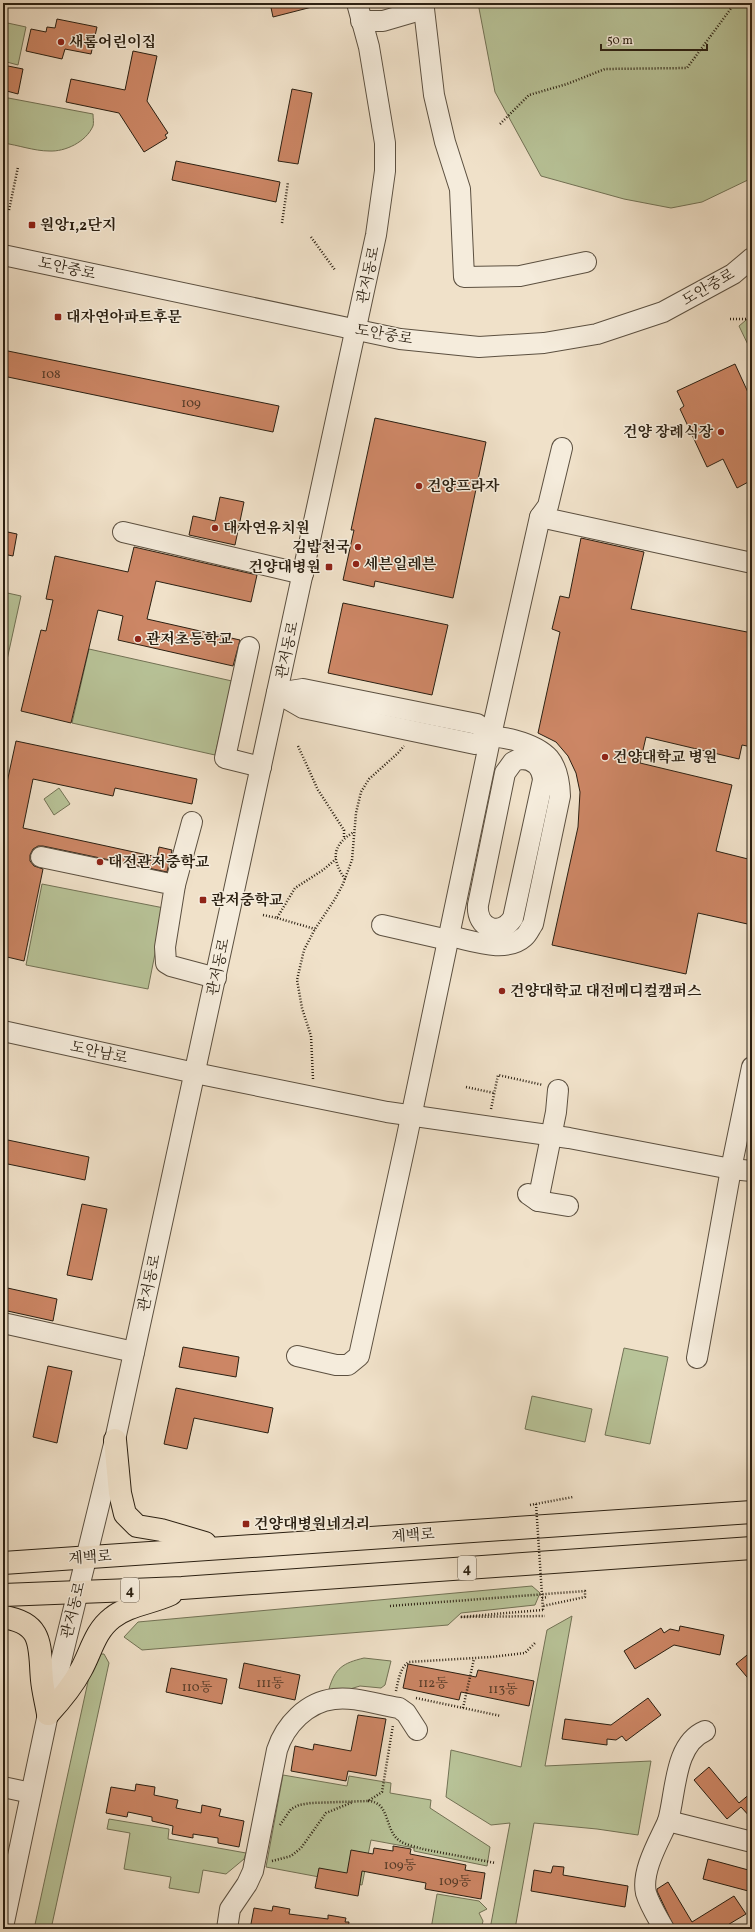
<svg xmlns="http://www.w3.org/2000/svg" width="755" height="1932" font-family="Vollkorn,'Noto Serif KR',serif">
<style>
.green{fill:#b8c398;stroke:#727255}
.building{fill:#cc8665;stroke:#2b2012}
.lines{fill:none;stroke-linecap:round;stroke-linejoin:round}
.minor-casing{stroke:#5c5040;stroke-width:22}
.major-casing{stroke:#2b2012;stroke-width:24}
.path{stroke:#2b2012;stroke-width:2.5;stroke-dasharray:1 2;stroke-linecap:butt}
.minor{stroke:#f5ecdc;stroke-width:20}
.major{stroke:#f0e1c9;stroke-width:22}
.path-bridge{stroke:#2b2012;stroke-width:2.5;stroke-dasharray:1 2;stroke-linecap:butt}
.poi-dot{fill:#8f2418;stroke:#f5ecdc;stroke-width:1.5}
.labels{text-anchor:middle;stroke-width:3;stroke-linejoin:round;paint-order:stroke}
.number-label{font-size:13px;fill:#533a27}
.shield{fill:#f5ecdc;stroke:#685d4f;stroke-width:1}
.shield-label{font-size:14px;font-weight:bold;fill:#2b2012}
.poi-label{font-size:15px;font-weight:bold;fill:#2b2012;stroke:#f5ecdc;text-anchor:start}
.street-label{font-size:15px;fill:#2b2012;stroke:#f5ecdc}
</style>
<rect width="100%" height="100%" fill="#f0e1c9"/>
<filter id="stains"><feTurbulence type="fractalNoise" baseFrequency=".005" numOctaves="4"/><feColorMatrix values="0 0 0 0 .2 0 0 0 0 .09 0 0 0 0 .02 0 0 0 .5 -.17"/></filter>
<radialGradient id="worn" r=".72"><stop offset=".6" stop-color="#630" stop-opacity="0"/><stop offset="1" stop-color="#630" stop-opacity=".3"/></radialGradient>
<g class="green">
<path d="M478,3H752V178L702,202L671,208L624,199L541,176L495,92Z"/>
<path d="M3,22L26,27L18,65L3,61Z"/>
<path d="M3,97L93,114C93,118 94,123 93,126C86,142 65,152 49,151C34,151 18,145 3,143Z"/>
<path d="M752,315V353L739,326Z"/>
<path d="M3,592L21,596L3,678Z"/>
<path d="M89,649L232,681L215,755L72,723Z"/>
<path d="M59,788L70,804L54,815L44,799Z"/>
<path d="M42,884L164,908L148,989L26,965Z"/>
<path d="M624,1348L668,1357L650,1444L605,1435Z"/>
<path d="M532,1396L592,1409L585,1442L525,1429Z"/>
<path d="M532,1586L540,1593L535,1605L461,1613L448,1625L142,1650L124,1637L138,1622Z"/>
<path d="M572,1616L545,1766L651,1761L638,1835L597,1829L534,1823L515,1929H490L510,1823L491,1825L446,1797L451,1750L521,1767L547,1630Z"/>
<path d="M94,1654H104L109,1663L51,1929H34Z"/>
<path d="M364,1658L391,1661L385,1685L381,1688L360,1686L340,1692L329,1689C335,1668 343,1663 364,1658Z"/>
<path d="M283,1775L347,1786L349,1776L391,1783L390,1793L431,1800L430,1808L490,1847L487,1866L414,1851V1848L371,1840L362,1885L266,1867Z"/>
<path d="M109,1819L169,1829L168,1839L246,1853L244,1859L226,1874L203,1870L199,1893L169,1888L171,1877L124,1869L130,1833L107,1829Z"/>
<path d="M437,1894L479,1901L487,1909L479,1913L483,1921L481,1929H431Z"/>
</g>
<g class="building">
<path d="M270,3H312V7L273,17Z"/>
<path d="M57,19L97,27L91,54L65,49L62,59L26,51L31,29L46,32L47,27L55,28Z"/>
<path d="M133,51L157,56L147,101L168,133L165,135L167,138L144,152L119,113L66,102L71,79L125,90Z"/>
<path d="M3,65L23,69L18,94L3,90Z"/>
<path d="M292,89L312,93L298,164L278,161Z"/>
<path d="M176,161L280,182L276,202L172,180Z"/>
<path d="M3,350L279,406L273,432L3,376Z"/>
<path d="M735,364L752,401V480L737,488L723,459L707,467L680,409L684,406L677,391Z"/>
<path d="M375,418L486,442L453,598L375,581L374,587L343,580L354,530H351Z"/>
<path d="M220,497L244,502L235,545L189,535L193,516L215,521Z"/>
<path d="M3,531L17,534L13,556L3,554Z"/>
<path d="M581,538L644,552L631,609L752,633V747L742,745L739,759L646,737L640,763L732,785L716,851L752,860V925L698,913L686,974L552,945L578,827L580,792L576,773L568,756L556,742L538,733L560,632L552,629L560,596L569,598Z"/>
<path d="M134,547L257,575L251,602L156,581L147,619L240,640L233,666L118,640L123,616L98,610L71,723L21,711L41,630L46,631L53,600L46,599L55,556L128,572Z"/>
<path d="M343,603L448,625L432,695L328,673Z"/>
<path d="M16,741L197,779L192,804L115,788L113,796L33,779L23,828L157,857L159,847L172,850L167,872L43,846H38L33,849L30,855V861L34,866L43,869L24,961L3,956V801Z"/>
<path d="M3,1139L89,1157L85,1180L3,1163Z"/>
<path d="M82,1204L107,1209L92,1280L67,1275Z"/>
<path d="M3,1287L57,1299L53,1321L3,1310Z"/>
<path d="M183,1347L239,1357L236,1377L179,1367Z"/>
<path d="M48,1366L72,1371L57,1443L33,1437Z"/>
<path d="M176,1388L273,1408L268,1433L194,1418L187,1449L164,1444Z"/>
<path d="M680,1626L724,1635L720,1655L674,1645L635,1669L624,1651L661,1628L664,1633L670,1629L679,1631Z"/>
<path d="M752,1651V1683L736,1664Z"/>
<path d="M244,1663L300,1675L295,1700L239,1688Z"/>
<path d="M408,1664L476,1677L478,1670L534,1681L529,1706L461,1692L459,1700L403,1688Z"/>
<path d="M171,1668L227,1679L222,1704L166,1692Z"/>
<path d="M648,1698L661,1715L626,1741L622,1736L616,1740L607,1739V1745L562,1739L565,1719L611,1725Z"/>
<path d="M358,1715L386,1719L376,1776L348,1771L346,1781L291,1771L295,1746L313,1750L314,1744L351,1751Z"/>
<path d="M709,1767L739,1803L752,1792V1819L741,1807L727,1819L694,1780Z"/>
<path d="M136,1784L155,1787L154,1795L178,1800L176,1808L201,1813L202,1805L221,1809L219,1816L244,1821L239,1847L218,1843V1838L193,1834V1838L172,1834L173,1826L152,1821V1817L128,1812L127,1817L106,1813L111,1787L135,1791Z"/>
<path d="M393,1846L411,1849L410,1854L466,1865L465,1870L485,1873L481,1899L425,1889L426,1883L362,1871L358,1896L315,1888L319,1868L347,1873L351,1850L373,1854L374,1848L393,1851Z"/>
<path d="M708,1859L752,1871V1892L703,1879Z"/>
<path d="M553,1866L564,1867L563,1875L628,1886L625,1907L531,1891L534,1870L551,1873Z"/>
<path d="M668,1882L692,1922L734,1896L746,1914L721,1929H675L657,1891V1889Z"/>
<path d="M273,1906L290,1909L289,1914L328,1919V1915L346,1918L345,1922H349L348,1929H250L254,1908L272,1911Z"/>
</g>
<g class="lines">
<defs>
<g id="minor">
<path d="M424,9L434,95L445,142L460,189L464,277L520,276L586,262"/>
<path d="M361,21H383L424,9L423,3"/>
<path d="M3,255L400,339L479,347L544,343L597,334L663,312L733,274L752,258"/>
<path d="M540,517L752,563"/>
<path d="M123,532L303,574"/>
<path d="M249,647L225,758L261,767"/>
<path d="M277,693L303,689L477,724C482,727 487,733 492,735C499,738 507,738 514,740C547,749 559,761 560,796L533,924C530,928 528,934 524,937C505,954 471,940 449,936"/>
<path d="M277,693L303,708L475,744L491,735"/>
<path d="M519,759C533,758 542,766 543,780L513,918C500,938 476,928 478,905L505,773L513,762Z"/>
<path d="M41,857L175,885L165,947L166,963L171,966L216,978"/>
<path d="M175,885L192,822"/>
<path d="M382,925L448,940"/>
<path d="M3,1031L195,1073L387,1112L569,1138L731,1169L752,1171"/>
<path d="M528,1194L538,1201L568,1206"/>
<path d="M538,1201L556,1112L558,1090"/>
<path d="M3,1323L134,1352"/>
<path d="M297,1356L336,1365H348L359,1356L406,1141L491,735L540,517L548,506L562,448"/>
<path d="M697,1358L731,1169L752,1067"/>
<path d="M3,1787L31,1793"/>
<path d="M668,1821C676,1793 674,1744 705,1731"/>
<path d="M3,1927L48,1714L115,1440L376,235L385,171V143L369,47L357,3"/>
<path d="M227,1929L230,1909L247,1884L253,1871L277,1750C285,1725 307,1702 334,1699C354,1696 378,1705 399,1708L406,1713L417,1730"/>
<path d="M664,1929C658,1918 650,1906 646,1893C641,1871 659,1841 668,1821L752,1842"/>
</g>
<g id="major">
<path d="M115,1440L120,1493L125,1514L137,1526L161,1530L205,1543"/>
<path d="M3,1563L752,1512"/>
<path d="M3,1595L182,1588L752,1548"/>
<path d="M3,1617C45,1623 39,1648 42,1680C43,1691 46,1702 48,1714"/>
<path d="M48,1714C61,1700 72,1687 81,1670C91,1652 95,1631 112,1618C128,1605 152,1603 171,1594"/>
</g>
</defs>
<use href="#minor" class="minor-casing"/>
<use href="#major" class="major-casing"/>
<g class="path">
<path d="M500,124L529,95L567,84L605,69L687,68L735,3"/>
<path d="M9,210L18,167"/>
<path d="M282,223L288,182"/>
<path d="M311,237L335,270"/>
<path d="M730,319H752"/>
<path d="M298,746L318,790L344,830V837"/>
<path d="M345,879C331,859 332,845 354,832"/>
<path d="M263,915L277,918L295,888L323,870L336,859"/>
<path d="M277,918L315,929"/>
<path d="M313,1079L311,1036L302,1008L297,980L304,950L315,929L335,899L343,884L352,860L356,813L361,792L369,779L398,753L404,746"/>
<path d="M466,1087L494,1093"/>
<path d="M491,1109L498,1075L543,1085"/>
<path d="M530,1505L573,1497"/>
<path d="M542,1598L548,1597"/>
<path d="M390,1606L585,1591V1597L543,1606"/>
<path d="M543,1610L460,1617L545,1616"/>
<path d="M396,1691C398,1682 400,1667 409,1662L491,1657L525,1653L536,1642"/>
<path d="M416,1698L501,1716"/>
<path d="M463,1708L474,1659"/>
<path d="M368,1801C391,1802 384,1831 400,1841C406,1845 416,1847 423,1849C447,1854 471,1858 495,1863"/>
<path d="M280,1825L291,1809L299,1805L311,1803L368,1801L382,1792L393,1725"/>
<path d="M272,1861L291,1856L301,1848L326,1813L353,1802"/>
</g>
<use href="#minor" class="minor"/>
<use href="#major" class="major"/>
<path class="path-bridge" d="M536,1504L543,1610"/>
</g>
<g class="poi-dot">
<circle cx="61" cy="42" r="4"/>
<rect x="28" y="221" width="8" height="8" rx="2"/>
<rect x="54" y="313" width="8" height="8" rx="2"/>
<circle cx="721" cy="432" r="4"/>
<circle cx="419" cy="486" r="4"/>
<circle cx="215" cy="528" r="4"/>
<circle cx="358" cy="547" r="4"/>
<circle cx="356" cy="564" r="4"/>
<rect x="325" y="563" width="8" height="8" rx="2"/>
<circle cx="138" cy="639" r="4"/>
<circle cx="605" cy="757" r="4"/>
<circle cx="100" cy="862" r="4"/>
<rect x="199" y="896" width="8" height="8" rx="2"/>
<circle cx="502" cy="991" r="4"/>
<rect x="242" y="1520" width="8" height="8" rx="2"/>
</g>
<g class="labels">
<g class="number-label">
<text x="51" y="378">108</text>
<text x="191" y="407">109</text>
<text x="270" y="1687">111동</text>
<text x="433" y="1687">112동</text>
<text x="197" y="1691">110동</text>
<text x="503" y="1693">113동</text>
<text x="400" y="1869">109동</text>
<text x="455" y="1885">109동</text>
</g>
<g class="shield">
<rect x="458" y="1556" width="18" height="24" rx="3"/>
<rect x="121" y="1578" width="18" height="24" rx="3"/>
</g>
<g class="shield-label">
<text x="467" y="1573">4</text>
<text x="130" y="1595">4</text>
</g>
<g class="poi-label">
<text x="69" y="47">새롬어린이집</text>
<text x="40" y="230">원앙1,2단지</text>
<text x="66" y="322">대자연아파트후문</text>
<text x="713" y="437" text-anchor="end">건양 장례식장</text>
<text x="427" y="491">건양프라자</text>
<text x="223" y="533">대자연유치원</text>
<text x="350" y="552" text-anchor="end">김밥천국</text>
<text x="364" y="569">세븐일레븐</text>
<text x="321" y="572" text-anchor="end">건양대병원</text>
<text x="146" y="644">관저초등학교</text>
<text x="613" y="762">건양대학교 병원</text>
<text x="108" y="867">대전관저중학교</text>
<text x="211" y="905">관저중학교</text>
<text x="510" y="996">건양대학교 대전메디컬캠퍼스</text>
<text x="254" y="1529">건양대병원네거리</text>
</g>
<g class="street-label">
<text transform="translate(67 268) rotate(12)" y="5">도안중로</text>
<text transform="translate(368 275) rotate(-78)" y="5">관저동로</text>
<text transform="translate(708 287) rotate(-30)" y="5">도안중로</text>
<text transform="translate(384 334) rotate(10)" y="5">도안중로</text>
<text transform="translate(287 650) rotate(-78)" y="5">관저동로</text>
<text transform="translate(218 967) rotate(-78)" y="5">관저동로</text>
<text transform="translate(99 1052) rotate(12)" y="5">도안남로</text>
<text transform="translate(149 1283) rotate(-78)" y="5">관저동로</text>
<text transform="translate(413 1535) rotate(-4)" y="5">계백로</text>
<text transform="translate(90 1557) rotate(-4)" y="5">계백로</text>
<text transform="translate(73 1610) rotate(-76)" y="5">관저동로</text>
</g>
</g>
<rect width="755" height="1932" fill="none" stroke="#f0e1c9" stroke-width="16"/>
<rect x="4" y="4" width="747" height="1924" fill="none" stroke="#2b2012" stroke-width="2"/>
<rect x="8" y="8" width="739" height="1916" fill="none" stroke="#2b2012"/>
<path d="M601 44v6h106v-6" fill="none" stroke="#2b2012" stroke-width="2"/>
<text x="607" y="44" font-size="12" fill="#2b2012" stroke="#f5ecdc" stroke-width="3" paint-order="stroke">50 m</text>
<rect width="100%" height="100%" filter="url(#stains)"/>
<rect width="100%" height="100%" fill="url(#worn)"/>
</svg>
